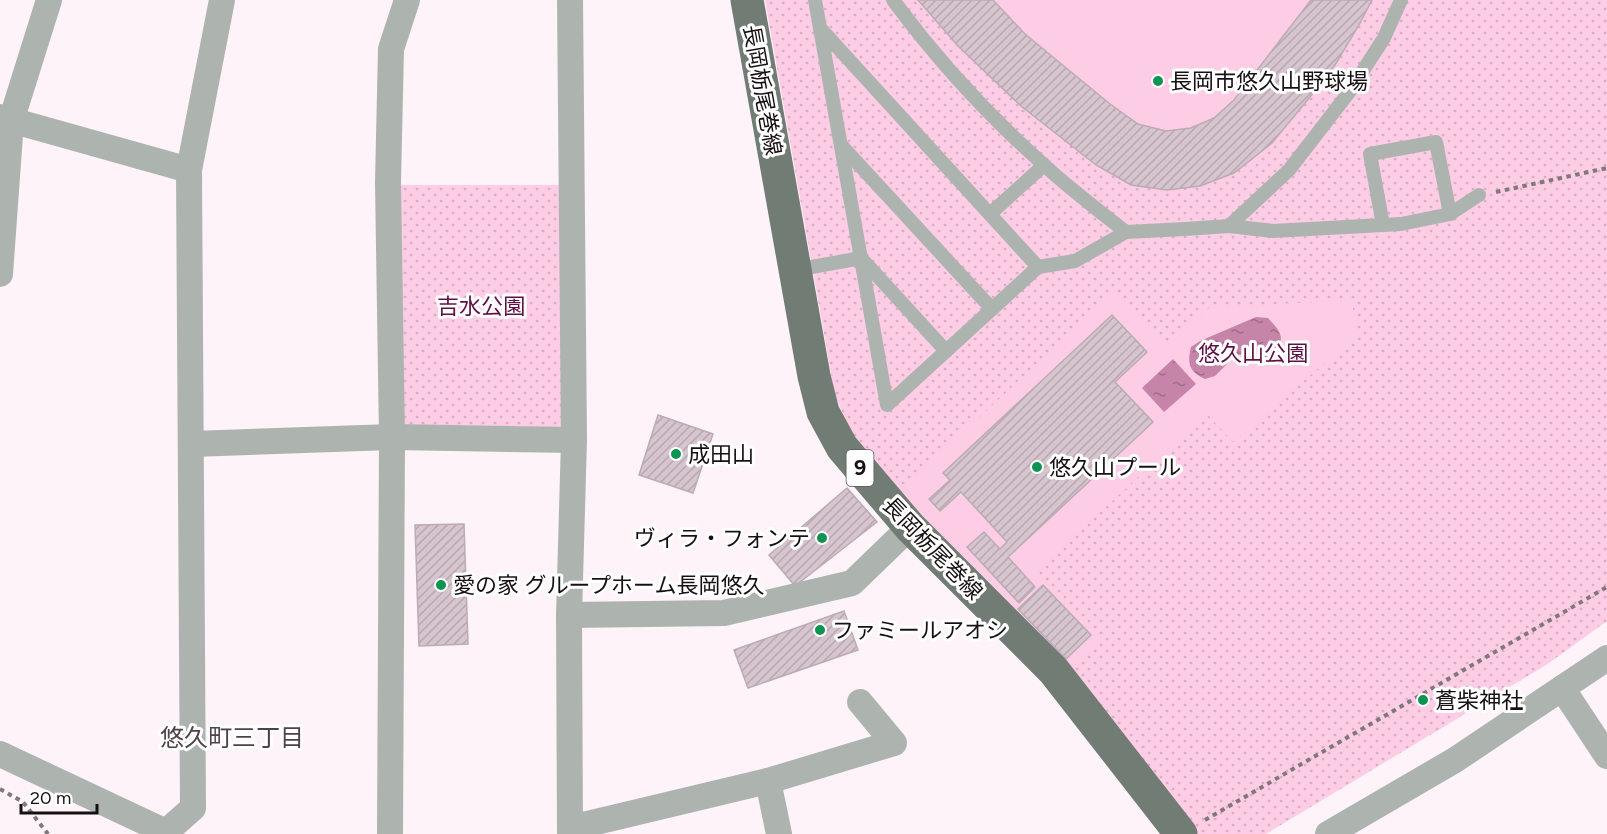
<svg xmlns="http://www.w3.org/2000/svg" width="1607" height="834" font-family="Figtree,'Noto Sans JP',sans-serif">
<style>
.park{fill:url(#park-dots)}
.pitch{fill:#fdcce5}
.water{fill:url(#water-ripples)}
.building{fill:url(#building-hatch);stroke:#bcabb3;stroke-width:1.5}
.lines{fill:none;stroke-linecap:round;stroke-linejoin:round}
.path{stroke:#81787c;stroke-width:4;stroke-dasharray:4.5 4.5;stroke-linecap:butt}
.lane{stroke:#adb4af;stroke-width:14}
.street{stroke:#adb4af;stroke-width:26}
.primary{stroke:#717c74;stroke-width:33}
.poi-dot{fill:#0d9352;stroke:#fff;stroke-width:2}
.labels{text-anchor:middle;stroke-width:6;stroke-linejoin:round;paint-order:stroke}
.shield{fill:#fff;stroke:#5c585a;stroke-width:1.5}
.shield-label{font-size:21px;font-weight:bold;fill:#161013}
.poi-label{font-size:22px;fill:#161013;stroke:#fff;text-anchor:start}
.street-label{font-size:22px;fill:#161013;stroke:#fff}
.park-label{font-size:22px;fill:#5f0f43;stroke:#fff}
.neighbourhood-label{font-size:24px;fill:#4f4148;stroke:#fff}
</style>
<defs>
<pattern id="park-dots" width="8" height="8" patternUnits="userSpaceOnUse" patternTransform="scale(1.5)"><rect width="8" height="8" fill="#fdcce5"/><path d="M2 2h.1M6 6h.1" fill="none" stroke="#d8aec4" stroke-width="1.8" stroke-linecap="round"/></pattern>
<pattern id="water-ripples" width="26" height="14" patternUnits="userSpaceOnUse" patternTransform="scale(1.5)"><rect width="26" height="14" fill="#c684a8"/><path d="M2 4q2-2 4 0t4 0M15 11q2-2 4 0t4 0" fill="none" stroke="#a06b88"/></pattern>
<pattern id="building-hatch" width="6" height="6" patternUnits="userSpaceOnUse" patternTransform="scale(1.5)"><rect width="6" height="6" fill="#d6c5ce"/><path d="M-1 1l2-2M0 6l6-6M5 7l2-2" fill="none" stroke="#b7a8b0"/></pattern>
</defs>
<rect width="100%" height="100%" fill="#fef3f8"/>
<g class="park">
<path d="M765,0H1607V621L1546,665L1266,834H1192L856,443L835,396Z"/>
<path d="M400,185H561L562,427L402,428Z"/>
</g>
<g class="pitch">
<path d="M918,0H1372L1359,25L1335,65L1310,97L1272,143L1233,173L1200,186L1167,190L1096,165L1021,106L958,47Z"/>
<path d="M1116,290L1167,346L1209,308L1352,300L1356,336L1233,442L1206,413L1037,572L1102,641L1070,671L899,492Z"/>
</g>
<g class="water">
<path d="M1256,317L1268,318C1272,323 1278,328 1280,334C1285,348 1268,364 1253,360C1252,359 1247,355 1245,354L1236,355L1215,376L1205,379C1189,372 1187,364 1191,347L1200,341Z"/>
<path d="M1173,359L1196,384L1164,412L1142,388Z"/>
</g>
<g class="building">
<path d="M918,0H993L1025,34L1110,104L1138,124L1166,131L1191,128L1214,118L1234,100L1311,0H1372L1359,25L1335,65L1310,97L1272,143L1234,173L1200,186L1167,190L1131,185L1096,165L1021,106L958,46Z"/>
<path d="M1112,315L1147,352L1115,382L1153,422L1008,557L1035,587L1019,603L967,547L984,532L1000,549L1007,542L961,492L940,511L929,499L950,480L943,473Z"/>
<path d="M658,415L713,434L693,493L639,475Z"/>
<path d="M847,488L877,522L795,586L769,555Z"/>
<path d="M464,524L468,644L419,646L415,525Z"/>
<path d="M1043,585L1091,635L1066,659L1018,609Z"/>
<path d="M844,611L858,650L748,688L734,650Z"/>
</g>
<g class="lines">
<g class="path">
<path d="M1496,192L1607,168"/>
<path d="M0,789L23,802L48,834"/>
<path d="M1205,820L1607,587"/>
</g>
<g class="lane">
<path d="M815,0L887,405L1038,267L820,28"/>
<path d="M893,0C936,58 990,117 1044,165C1070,189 1098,210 1126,232L1185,229L1229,226L1289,170L1350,91L1384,38L1401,0"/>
<path d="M841,145L992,309"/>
<path d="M990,214L1044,165"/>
<path d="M1383,225L1370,154L1436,142L1450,214"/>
<path d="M1229,226L1273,231L1401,224L1450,214L1479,195"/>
<path d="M1038,267L1075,261L1126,232"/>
<path d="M795,270L861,258L946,351"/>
</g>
<g class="street">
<path d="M0,117L189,170"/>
<path d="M0,274L11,121L49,0"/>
<path d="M192,444L392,437L574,440"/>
<path d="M569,615L724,613L852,583L910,527"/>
<path d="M1562,688L1607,756"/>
<path d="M0,754L166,832L168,834"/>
<path d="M768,781L894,743L860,702"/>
<path d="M571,828L768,781L779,834"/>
<path d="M166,832L193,808L189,170L222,0"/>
<path d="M390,834L392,437L388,182L391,49L407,0"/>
<path d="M570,834L569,615L574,440L570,0"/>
<path d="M1328,834L1455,760L1607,658"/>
</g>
<path class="primary" d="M747,0L814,376L823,412L842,447L910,527L1054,671L1181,834"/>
</g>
<g class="poi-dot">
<circle cx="1158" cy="81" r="6"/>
<circle cx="676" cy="454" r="6"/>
<circle cx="1037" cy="467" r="6"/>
<circle cx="822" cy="538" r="6"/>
<circle cx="441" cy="585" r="6"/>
<circle cx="820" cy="630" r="6"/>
<circle cx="1423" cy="700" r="6"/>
</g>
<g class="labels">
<rect class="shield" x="846.5" y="450" width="27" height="36" rx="4.5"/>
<g class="shield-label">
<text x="860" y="475">9</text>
</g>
<g class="poi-label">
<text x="1170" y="89">長岡市悠久山野球場</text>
<text x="688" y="462">成田山</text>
<text x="1049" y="475">悠久山プール</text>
<text x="810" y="546" text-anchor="end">ヴィラ・フォンテ</text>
<text x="453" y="593">愛の家 グループホーム長岡悠久</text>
<text x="832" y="638">ファミールアオシ</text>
<text x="1435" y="708">蒼柴神社</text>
</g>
<g class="street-label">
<text transform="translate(763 90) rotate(80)" y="8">長岡栃尾巻線</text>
<text transform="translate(933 548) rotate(46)" y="8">長岡栃尾巻線</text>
</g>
<g class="park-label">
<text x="481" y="314">吉水公園</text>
<text x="1253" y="361">悠久山公園</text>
</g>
<g class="neighbourhood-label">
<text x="232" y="746">悠久町三丁目</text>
</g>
</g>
<path d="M21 804v9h76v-9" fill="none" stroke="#161013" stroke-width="3"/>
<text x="30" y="804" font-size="18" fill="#161013" stroke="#ffffff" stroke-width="4.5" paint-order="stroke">20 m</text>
</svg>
